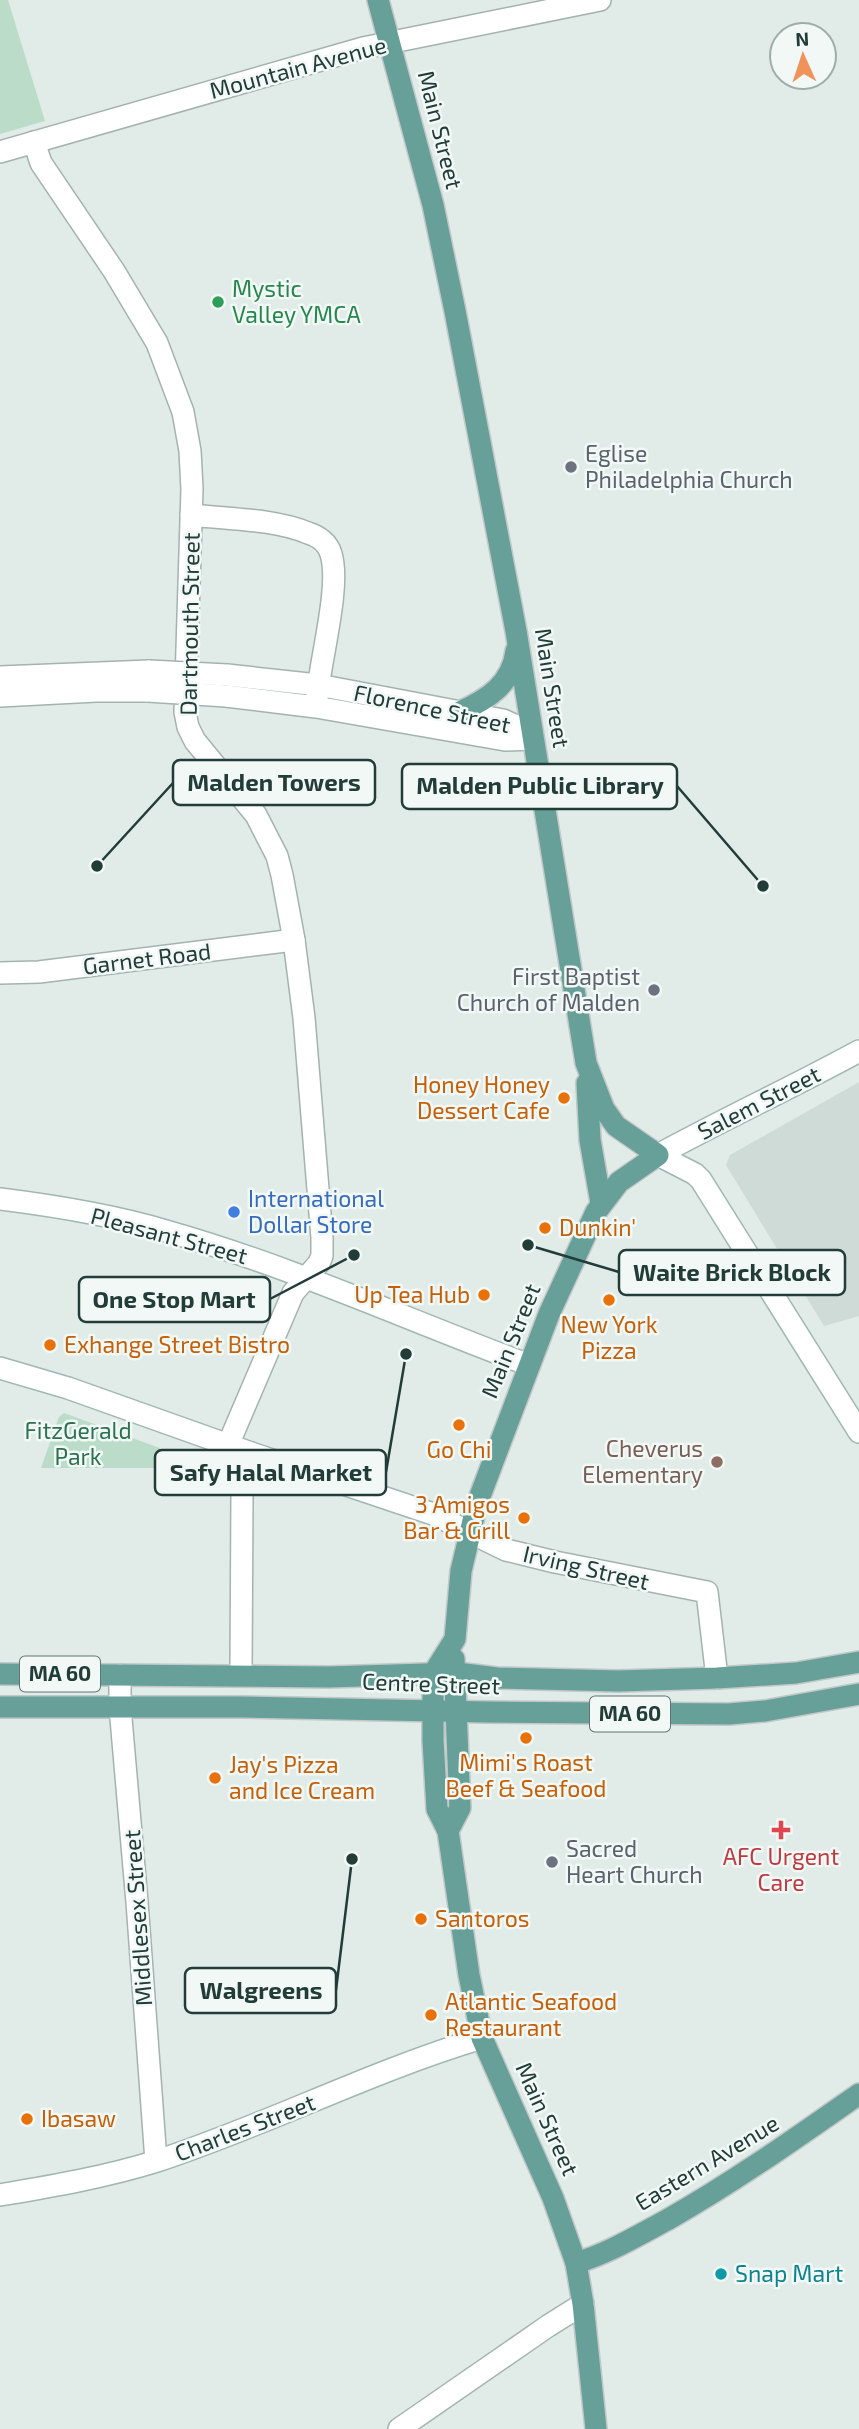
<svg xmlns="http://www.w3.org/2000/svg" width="859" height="2429" font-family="'Exo 2',sans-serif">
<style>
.built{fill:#cfdbd7}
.green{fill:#badcc8}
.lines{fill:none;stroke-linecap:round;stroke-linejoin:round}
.tertiary-casing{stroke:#a4b3b0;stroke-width:24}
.secondary-casing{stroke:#a0b7b2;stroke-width:24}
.primary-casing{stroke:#c1c8c7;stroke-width:24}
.tertiary{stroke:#fff;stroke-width:21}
.secondary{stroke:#fff;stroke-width:21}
.primary{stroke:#66a099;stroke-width:21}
.tertiary-bridge-casing{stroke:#a4b3b0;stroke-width:24;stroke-linecap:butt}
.tertiary-bridge{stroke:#fff;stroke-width:21}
.leisure-dot{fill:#2e9e5b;stroke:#f1f8f5;stroke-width:2.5}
.worship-dot{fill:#6b7280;stroke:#f1f8f5;stroke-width:2.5}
.food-dot{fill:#e8710a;stroke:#f1f8f5;stroke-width:2.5}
.shop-dot{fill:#3f7fe0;stroke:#f1f8f5;stroke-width:2.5}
.education-dot{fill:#8d6e63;stroke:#f1f8f5;stroke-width:2.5}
.health-dot{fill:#e0444e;stroke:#f1f8f5;stroke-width:2.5}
.culture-dot{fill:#0f9aa8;stroke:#f1f8f5;stroke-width:2.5}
.labels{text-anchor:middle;stroke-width:5;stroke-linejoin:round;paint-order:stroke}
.shield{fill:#f1f8f5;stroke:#607471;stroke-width:2}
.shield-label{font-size:21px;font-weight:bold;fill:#223c38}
.street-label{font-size:23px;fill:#223c38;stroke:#f1f8f5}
.leisure-label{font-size:23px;fill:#27864d;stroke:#f1f8f5;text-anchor:start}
.worship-label{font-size:23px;fill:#5b616d;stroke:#f1f8f5;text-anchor:start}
.food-label{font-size:23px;fill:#c56008;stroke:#f1f8f5;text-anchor:start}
.shop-label{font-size:23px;fill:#366cbe;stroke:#f1f8f5;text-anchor:start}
.park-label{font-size:23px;fill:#2d7250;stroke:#f1f8f5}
.education-label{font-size:23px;fill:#785e54;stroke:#f1f8f5;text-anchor:end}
.health-label{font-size:23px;fill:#be3a42;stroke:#f1f8f5}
.culture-label{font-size:23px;fill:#0d838f;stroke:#f1f8f5;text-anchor:start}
.leader{fill:none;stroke:#223c38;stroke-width:2.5}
.callout-dot{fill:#223c38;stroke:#f1f8f5;stroke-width:2.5}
.callout{fill:#f1f8f5;stroke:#223c38;stroke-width:2.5}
.callout-label{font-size:24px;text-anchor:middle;font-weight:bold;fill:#223c38}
</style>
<rect width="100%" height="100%" fill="#e1ebe8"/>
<path class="built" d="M859,1082V1316L824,1326L726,1165L730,1155Z"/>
<g class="green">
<path d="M0,0H8L45,121L0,134Z"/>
<path d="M64,1413L176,1454L169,1468H41L59,1417Z"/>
</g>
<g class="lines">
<defs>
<g id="tertiary">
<path d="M34,142L41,163L114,271L157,343L183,412L190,451L192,489L185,712L188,727L195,741L256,815L277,856L282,875L294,940L304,1018L322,1238V1256L319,1263L293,1293L228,1445"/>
<path d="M0,152L363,48L600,0"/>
<path d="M191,515C227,519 275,519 308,533C318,536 328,543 331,554C341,586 320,660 317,698"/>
<path d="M227,675L318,685L503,720L521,728L533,739"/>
<path d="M0,677L149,671"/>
<path d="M0,696L96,691H148"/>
<path d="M226,696L316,707L505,740L533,739"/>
<path d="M0,973L39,972L294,940"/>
<path d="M469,1532L506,1550L555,1562L707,1592L717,1678"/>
<path d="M120,1675V1707L137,1902L156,2161"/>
<path d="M241,1675L242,1495L251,1453"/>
<path d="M399,2429L548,2326L583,2304"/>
</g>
<g id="secondary">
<path d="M658,1155L695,1174L701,1180L859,1432"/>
<path d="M658,1155C724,1119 793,1087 859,1051"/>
<path d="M0,1199C56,1206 112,1215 166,1231C290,1266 408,1320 529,1365"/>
<path d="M0,1368L68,1388L251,1453L433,1514L469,1532"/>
<path d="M0,2195C53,2186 106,2177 157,2161C267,2125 371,2071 482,2038"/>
</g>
<g id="primary">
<path d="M378,0L433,205L455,311L516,631L586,1063L604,1109L616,1126L658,1155L619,1182L596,1212L549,1314L477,1504L461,1571L455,1639L433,1674V1741L437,1809L448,1831L469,1975L482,2038L553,2198L576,2263L583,2304L596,2429"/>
<path d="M460,712C488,699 512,684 516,651"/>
<path d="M587,1083L590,1140L601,1203"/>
<path d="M0,1674L329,1677L457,1673L497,1678L618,1681L717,1678L796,1673L859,1662"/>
<path d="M0,1707H242L487,1712L729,1714L765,1711L859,1694"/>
<path d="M448,1831L460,1808L454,1659"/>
<path d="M576,2263C609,2253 637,2236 667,2220C734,2182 796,2138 859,2094"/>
</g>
</defs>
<use href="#tertiary" class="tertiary-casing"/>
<use href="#secondary" class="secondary-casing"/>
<use href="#primary" class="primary-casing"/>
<use href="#tertiary" class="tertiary"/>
<use href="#secondary" class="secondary"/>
<use href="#primary" class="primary"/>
<defs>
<g id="tertiary-bridge">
<path d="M149,671L227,675"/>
<path d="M148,691L226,696"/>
</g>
</defs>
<use href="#tertiary-bridge" class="tertiary-bridge-casing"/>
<use href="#tertiary-bridge" class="tertiary-bridge"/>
</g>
<circle class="leisure-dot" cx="218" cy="302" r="7"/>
<g class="worship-dot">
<circle cx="571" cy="467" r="7"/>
<circle cx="654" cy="990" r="7"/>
<circle cx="552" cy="1862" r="7"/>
</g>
<g class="food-dot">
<circle cx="564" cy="1098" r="7"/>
<circle cx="545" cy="1228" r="7"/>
<circle cx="484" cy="1295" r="7"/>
<circle cx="609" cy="1300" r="7"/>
<circle cx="50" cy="1345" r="7"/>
<circle cx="459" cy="1425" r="7"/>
<circle cx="524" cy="1518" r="7"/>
<circle cx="526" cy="1738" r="7"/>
<circle cx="215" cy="1778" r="7"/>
<circle cx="421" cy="1919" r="7"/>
<circle cx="431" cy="2015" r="7"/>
<circle cx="27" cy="2119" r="7"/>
</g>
<circle class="shop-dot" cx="234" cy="1212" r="7"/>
<circle class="education-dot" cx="717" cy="1462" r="7"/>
<path class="health-dot" d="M777.5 1819.5h7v7h7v7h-7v7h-7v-7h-7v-7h7z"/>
<circle class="culture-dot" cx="721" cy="2274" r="7"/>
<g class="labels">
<g class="shield">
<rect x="20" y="1656.5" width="80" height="35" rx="5"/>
<rect x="590" y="1696.5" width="80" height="35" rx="5"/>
</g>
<g class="shield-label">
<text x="60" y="1681">MA 60</text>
<text x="630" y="1721">MA 60</text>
</g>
<g class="street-label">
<text transform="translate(298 68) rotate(-15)" y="8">Mountain Avenue</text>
<text transform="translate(440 130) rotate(76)" y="8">Main Street</text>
<text transform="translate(190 624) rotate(-89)" y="8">Dartmouth Street</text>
<text transform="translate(552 688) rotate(81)" y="8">Main Street</text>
<text transform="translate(432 709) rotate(12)" y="8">Florence Street</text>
<text transform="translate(147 959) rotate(-7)" y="8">Garnet Road</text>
<text transform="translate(759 1103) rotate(-27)" y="8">Salem Street</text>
<text transform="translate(169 1236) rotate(15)" y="8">Pleasant Street</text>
<text transform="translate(511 1341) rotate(-68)" y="8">Main Street</text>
<text transform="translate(586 1568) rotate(13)" y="8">Irving Street</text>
<text transform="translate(431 1684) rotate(2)" y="8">Centre Street</text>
<text transform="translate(138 1918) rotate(-94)" y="8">Middlesex Street</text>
<text transform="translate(547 2119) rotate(66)" y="8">Main Street</text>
<text transform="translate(245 2128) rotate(-21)" y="8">Charles Street</text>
<text transform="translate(707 2163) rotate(-31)" y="8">Eastern Avenue</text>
</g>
<g class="leisure-label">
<text x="232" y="297">Mystic<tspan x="232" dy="26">Valley YMCA</tspan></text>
</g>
<g class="worship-label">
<text x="585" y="462">Eglise<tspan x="585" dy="26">Philadelphia Church</tspan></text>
<text x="640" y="985" text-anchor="end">First Baptist<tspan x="640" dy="26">Church of Malden</tspan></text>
<text x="566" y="1857">Sacred<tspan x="566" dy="26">Heart Church</tspan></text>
</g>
<g class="food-label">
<text x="550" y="1093" text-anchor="end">Honey Honey<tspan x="550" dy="26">Dessert Cafe</tspan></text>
<text x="559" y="1236">Dunkin'</text>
<text x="470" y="1303" text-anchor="end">Up Tea Hub</text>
<text x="609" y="1333" text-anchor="middle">New York<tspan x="609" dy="26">Pizza</tspan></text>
<text x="64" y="1353">Exhange Street Bistro</text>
<text x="459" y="1458" text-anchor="middle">Go Chi</text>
<text x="510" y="1513" text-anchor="end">3 Amigos<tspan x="510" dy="26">Bar &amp; Grill</tspan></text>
<text x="526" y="1771" text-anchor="middle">Mimi's Roast<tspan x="526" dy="26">Beef &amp; Seafood</tspan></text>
<text x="229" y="1773">Jay's Pizza<tspan x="229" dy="26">and Ice Cream</tspan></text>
<text x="435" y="1927">Santoros</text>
<text x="445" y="2010">Atlantic Seafood<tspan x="445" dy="26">Restaurant</tspan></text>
<text x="41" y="2127">Ibasaw</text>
</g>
<g class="shop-label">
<text x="248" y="1207">International<tspan x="248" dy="26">Dollar Store</tspan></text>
</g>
<g class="park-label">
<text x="78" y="1439">FitzGerald<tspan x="78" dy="26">Park</tspan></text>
</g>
<g class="education-label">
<text x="703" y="1457">Cheverus<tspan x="703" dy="26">Elementary</tspan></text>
</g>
<g class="health-label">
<text x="781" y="1865">AFC Urgent<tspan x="781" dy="26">Care</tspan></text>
</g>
<g class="culture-label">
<text x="735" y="2282">Snap Mart</text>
</g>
</g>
<path class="leader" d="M97 866L173 783M763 886L677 786M528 1245L619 1272M354 1255L270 1299M406 1354L386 1472M352 1859L336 1990"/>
<g class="callout-dot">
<circle cx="97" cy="866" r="7"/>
<circle cx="763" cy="886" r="7"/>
<circle cx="528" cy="1245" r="7"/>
<circle cx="354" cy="1255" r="7"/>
<circle cx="406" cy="1354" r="7"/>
<circle cx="352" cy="1859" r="7"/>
</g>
<g class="callout">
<rect x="173" y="760" width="202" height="45" rx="7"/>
<rect x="402" y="764" width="275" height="45" rx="7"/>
<rect x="619" y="1250" width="226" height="45" rx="7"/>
<rect x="79" y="1277" width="191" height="45" rx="7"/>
<rect x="155" y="1450" width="231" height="45" rx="7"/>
<rect x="185" y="1968" width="151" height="45" rx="7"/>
</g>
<g class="callout-label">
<text x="274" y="791">Malden Towers</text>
<text x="540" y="794">Malden Public Library</text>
<text x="732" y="1281">Waite Brick Block</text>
<text x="174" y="1308">One Stop Mart</text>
<text x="271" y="1481">Safy Halal Market</text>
<text x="261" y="1999">Walgreens</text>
</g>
<g transform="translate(803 56) rotate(357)"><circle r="33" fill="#f1f8f5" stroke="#9eada9" stroke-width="2"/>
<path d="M0-5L12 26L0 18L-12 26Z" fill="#ef935b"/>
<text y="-10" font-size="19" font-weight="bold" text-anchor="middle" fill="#223c38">N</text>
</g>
</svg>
